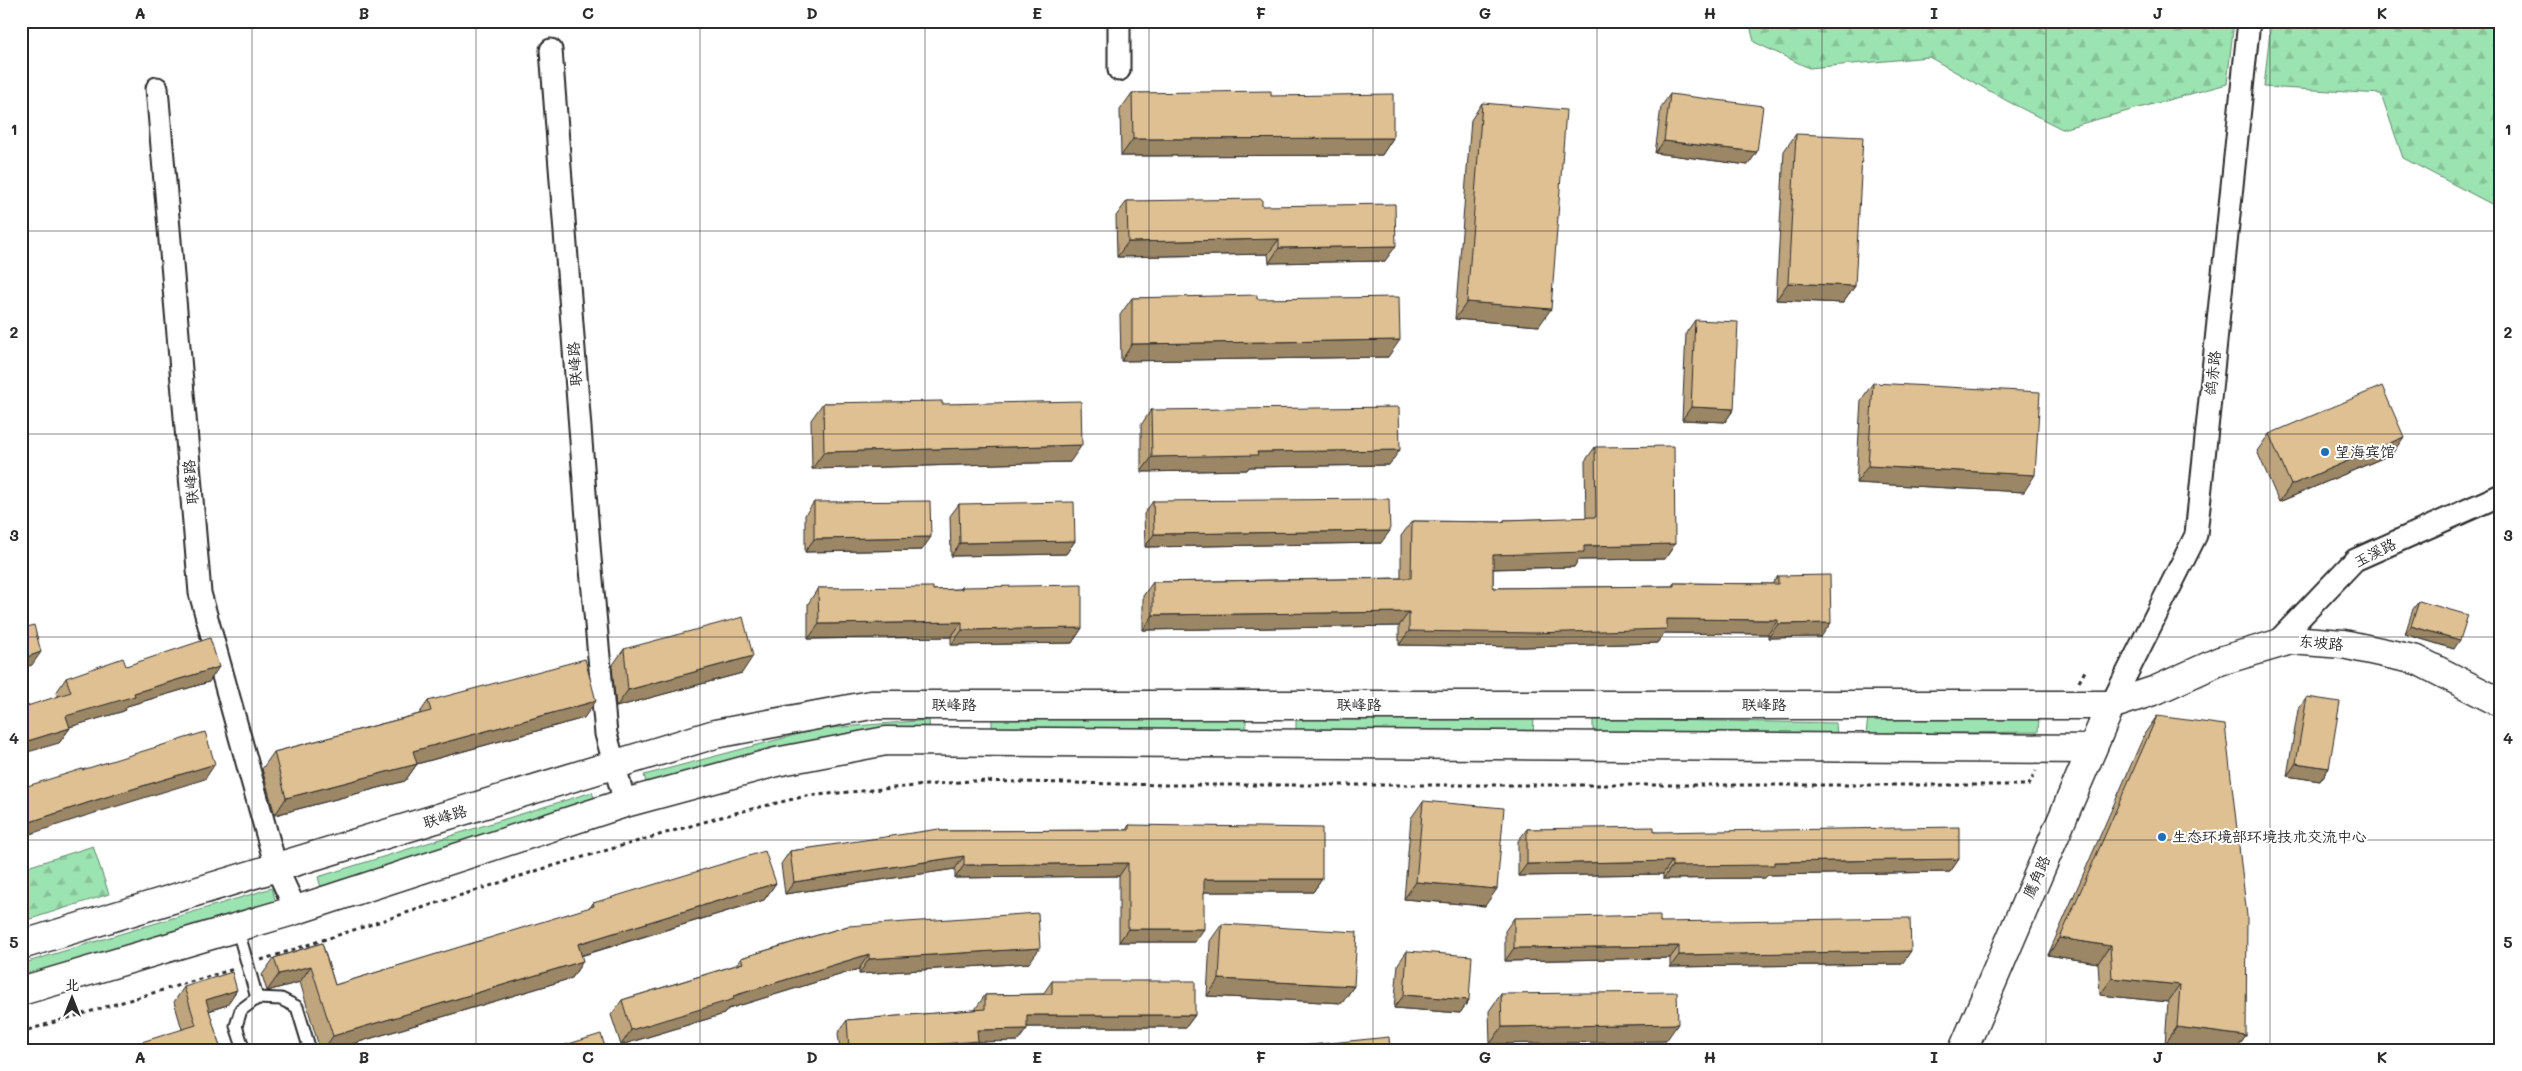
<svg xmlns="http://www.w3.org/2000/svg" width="2522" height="1071" font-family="Mali,'LXGW WenKai TC',sans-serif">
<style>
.green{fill:#9be3b0;stroke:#63876e}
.forest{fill:url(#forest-firs);stroke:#63876e}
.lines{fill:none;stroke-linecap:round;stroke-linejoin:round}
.service-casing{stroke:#2b2b2b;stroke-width:15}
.minor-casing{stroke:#2b2b2b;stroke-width:25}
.secondary-casing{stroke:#2b2b2b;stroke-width:31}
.path{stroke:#2b2b2b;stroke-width:3;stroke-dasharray:4 4;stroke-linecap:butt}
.service{stroke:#fff;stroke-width:11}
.minor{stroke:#fff;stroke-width:21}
.secondary{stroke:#fff;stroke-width:28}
.wall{fill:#bfa57e;stroke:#2b2b2b}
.shaded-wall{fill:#9b8666;stroke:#2b2b2b}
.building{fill:#dec092;stroke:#2b2b2b}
.grid{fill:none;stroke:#2b2b2b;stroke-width:1;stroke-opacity:0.55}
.poi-dot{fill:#1f6fb2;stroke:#fff;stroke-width:2}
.labels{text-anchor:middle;stroke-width:4;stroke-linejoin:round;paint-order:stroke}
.street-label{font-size:15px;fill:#2b2b2b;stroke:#fff}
.poi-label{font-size:15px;fill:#2b2b2b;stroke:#fff;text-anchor:start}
.neatline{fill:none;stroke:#2b2b2b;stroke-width:2}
.grid-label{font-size:16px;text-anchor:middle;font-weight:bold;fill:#2b2b2b}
</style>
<defs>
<pattern id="forest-firs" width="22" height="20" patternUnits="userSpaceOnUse" patternTransform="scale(1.25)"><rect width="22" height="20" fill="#9be3b0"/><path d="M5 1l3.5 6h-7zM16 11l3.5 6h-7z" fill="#86c398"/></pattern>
</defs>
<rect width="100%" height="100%" fill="#fff"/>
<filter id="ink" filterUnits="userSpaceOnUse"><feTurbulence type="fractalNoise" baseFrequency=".02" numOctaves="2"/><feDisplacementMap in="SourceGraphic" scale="10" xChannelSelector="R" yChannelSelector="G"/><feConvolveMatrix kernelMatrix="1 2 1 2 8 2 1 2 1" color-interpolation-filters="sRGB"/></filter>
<g filter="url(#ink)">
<g class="green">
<path d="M1868,717L2039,718L2038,732L1866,734Z"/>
<path d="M1296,718L1534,719L1533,733L1296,732Z"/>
<rect x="992" y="719" width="254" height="14"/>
<path d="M1593,719L1836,723L1837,735L1593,734Z"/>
<path d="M929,720L930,733L648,789L644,775L818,729Z"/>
<path d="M592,792L597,805L322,891L318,877Z"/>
<path d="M272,888L276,903L21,980V964Z"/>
</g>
<g class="forest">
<path d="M1749,21H2234L2227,84L2062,129L2009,102L1929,57L1809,68L1754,42Z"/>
<path d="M2271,21H2501V209L2403,158L2381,94L2264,87Z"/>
<path d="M93,846L109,894L21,922V869Z"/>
</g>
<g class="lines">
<defs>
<g id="service">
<path d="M237,927L257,998"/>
<path d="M244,1050L236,1026L241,1010L257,998L281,999L297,1007L310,1050"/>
</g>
<g id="minor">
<path d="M1119,21V70"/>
<path d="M551,50L590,558L606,734L625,803"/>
<path d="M157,88L200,593L276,867L296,910"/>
<path d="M2274,645L2355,560L2501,495"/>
<path d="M2111,705L2196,535L2249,21"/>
</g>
<g id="secondary">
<path d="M21,945L715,734L871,705H2111L2156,690L2220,661L2291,640L2343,644L2417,660L2501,703"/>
<path d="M21,991L296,910L625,803L776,762L886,741L2092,749"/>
<path d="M1963,1050L2111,705"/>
</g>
</defs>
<use href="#service" class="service-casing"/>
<use href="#minor" class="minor-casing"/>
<use href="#secondary" class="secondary-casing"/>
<g class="path">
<path d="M2079,682L2085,671"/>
<path d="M261,960L542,869L735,813L806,796L970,781L1170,785H2029L2036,771"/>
<path d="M21,1032L234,969"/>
</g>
<use href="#service" class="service"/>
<use href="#minor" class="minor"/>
<use href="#secondary" class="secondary"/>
</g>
<g class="wall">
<path d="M1132,93L1271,96L1393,138L1382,155L1121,156L1120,110Z"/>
<path d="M1670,94L1748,165L1655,153L1661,107Z"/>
<path d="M1482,103L1539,326L1455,319L1471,120Z"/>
<path d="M1796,134L1855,286L1843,303L1776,300L1784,151Z"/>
<path d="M1127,201L1262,206L1385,261L1269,263L1268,254L1117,257L1116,216Z"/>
<path d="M1132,298L1257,299L1388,357L1121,361L1120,315Z"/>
<path d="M1695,320L1734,409L1725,422L1682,420L1686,333Z"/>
<path d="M1873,383L2024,492L1856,483L1861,400Z"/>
<path d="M823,403L942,404L1070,462L812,469L811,420Z"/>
<path d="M1151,410L1389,465L1249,467L1247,470L1141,472V425Z"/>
<path d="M2269,434L2392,454L2279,502L2257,451Z"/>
<path d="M1595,447L1675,544L1665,559L1578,560L1574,567L1493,569V588L1672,586L1674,583L1772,584L1778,576L1821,637L1768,638V634L1664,633L1657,643L1524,647L1399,645V626L1143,630V596L1153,582L1401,578V536L1412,521L1502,522L1504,520L1586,518L1585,461Z"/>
<path d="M1153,501L1381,543L1145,547L1144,514Z"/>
<path d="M814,502L922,550L805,552V515Z"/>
<path d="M959,504L1075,541L1066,554L951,556L950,516Z"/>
<path d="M962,587L1082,628L1072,643L951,645V637L808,639V604L818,588L933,590L960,589Z"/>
<path d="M2419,601L2454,649L2405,634L2413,609Z"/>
<path d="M624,649L742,673L616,707L612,666Z"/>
<path d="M126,666L209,682L127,706L124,711L69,727L70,728L59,743L57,696L56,693L66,678Z"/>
<path d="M2307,697L2329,768L2320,781L2287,776L2298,710Z"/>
<path d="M428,701L584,718L417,764L405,781L275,815L262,769L274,752L419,714Z"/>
<path d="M2157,716L2246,1036L2236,1050H2208L2165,1044L2168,1002L2100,995L2098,963L2048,955L2145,733Z"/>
<path d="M1423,801L1485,906L1404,899L1411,818Z"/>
<path d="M1129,825L1322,879L1313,892H1204L1195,942H1119V876L955,878V869L785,894L781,864L790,851L940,831L1126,830Z"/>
<path d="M1527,829L1654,832L1959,859L1950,872L1768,875L1765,878L1663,879V874L1518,876V841Z"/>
<path d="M776,883L764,900L581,956L583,961L572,978L332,1050H320L300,982L267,991L262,975L274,958L322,943L335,985L590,908L593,903Z"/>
<path d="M1514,918L1660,922L1902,964L1670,967V958L1505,961V931Z"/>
<path d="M1222,924L1354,986L1342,1003L1207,996L1210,941Z"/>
<path d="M848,926L1029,963L859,974V969L728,1009L724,1014L621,1045L611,1015L622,1000L736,965L741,958Z"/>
<path d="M1407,951L1469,1000L1460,1013L1394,1008L1398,964Z"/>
<path d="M1052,981L1195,1015L1186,1027H1027L1018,1041L977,1042L971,1050H840L838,1033L847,1020L976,1010V1008L985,995L1043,994Z"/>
<path d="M184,987L227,1005L209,1011L221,1050L182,1029L174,1002Z"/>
<path d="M1501,994L1666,1041L1490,1044L1489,1011Z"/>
</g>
<g class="shaded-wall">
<path d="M1393,138L1382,155L1121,156L1133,139Z"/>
<path d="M1664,141L1757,152L1748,165L1655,153Z"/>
<path d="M1279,239L1268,254L1117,257L1128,242Z"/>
<path d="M1396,246L1385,261L1269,263L1279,248Z"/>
<path d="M1788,283L1855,286L1843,303L1776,300Z"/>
<path d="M1467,302L1551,309L1539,326L1455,319Z"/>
<path d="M1400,340L1388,357L1121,361L1132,344Z"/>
<path d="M1691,407L1734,409L1725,422L1682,420Z"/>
<path d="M2404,437L2392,454L2279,502L2291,485Z"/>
<path d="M1082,445L1070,462L812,469L824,452Z"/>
<path d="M1400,450L1389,465L1249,467L1247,470L1141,472L1152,457L1257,452Z"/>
<path d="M1868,466L2035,475L2024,492L1856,483Z"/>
<path d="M1390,531L1381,543L1145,547L1154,534Z"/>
<path d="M931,537L922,550L805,552L814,539Z"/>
<path d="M1075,541L1066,554L951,556L960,543Z"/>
<path d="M1675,544L1665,559L1578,560L1574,567L1483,569L1493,555L1584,546Z"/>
<path d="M1409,612L1399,626L1143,630L1153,615Z"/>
<path d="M1667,619L1778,620L1768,634L1664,633L1657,643L1524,647L1399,645L1409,631Z"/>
<path d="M962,622L951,637L808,639L819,624Z"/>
<path d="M1831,623L1821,637L1768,638L1778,624Z"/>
<path d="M2411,626L2460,640L2454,649L2405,634Z"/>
<path d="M1082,628L1072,643L951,645L962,630Z"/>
<path d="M41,652L32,665L21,669V659Z"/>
<path d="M753,656L742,673L616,707L628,690Z"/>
<path d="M219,667L209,682L127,706L124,711L56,731L66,716L134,693Z"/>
<path d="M596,701L584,718L402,768L413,751Z"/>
<path d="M70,728L59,743L21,754V743Z"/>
<path d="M2296,763L2329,768L2320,781L2287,776Z"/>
<path d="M215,764L205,779L82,817L21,837V825L93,801Z"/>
<path d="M417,764L405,781L275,815L286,798Z"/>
<path d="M964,856L955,869L785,894L794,882Z"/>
<path d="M1959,859L1950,872L1768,875L1765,878L1663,879L1672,866L1774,862Z"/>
<path d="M1672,861L1663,874L1518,876L1527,864Z"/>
<path d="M1128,863L1119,876L955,878L964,865Z"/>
<path d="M1204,879H1322L1313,892H1195Z"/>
<path d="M1416,882L1497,889L1485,906L1404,899Z"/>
<path d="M776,883L764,900L566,960L578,944Z"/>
<path d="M1128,929H1204L1195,942H1119Z"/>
<path d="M2060,938L2110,946L2098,963L2048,955Z"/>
<path d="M1679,946L1670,958L1505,961L1514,948Z"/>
<path d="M1040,948L1029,963L859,974L869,959Z"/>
<path d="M1911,951L1902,964L1670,967L1679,955Z"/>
<path d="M869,954L859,969L728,1009L724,1014L621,1045L631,1030L733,996Z"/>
<path d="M583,961L572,978L332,1050H323L333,1036Z"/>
<path d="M311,966L300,982L267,991L279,974Z"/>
<path d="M2112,978L2180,985L2168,1002L2100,995Z"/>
<path d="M1219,979L1354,986L1342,1003L1207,996Z"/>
<path d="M237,990L227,1005L195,1015L206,1000Z"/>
<path d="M1404,995L1469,1000L1460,1013L1394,1008Z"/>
<path d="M1027,1015H1195L1186,1027H1018Z"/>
<path d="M1678,1024L1666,1041L1490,1044L1502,1027Z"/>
<path d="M2177,1027L2246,1036L2236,1050H2208L2165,1044Z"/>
<path d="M1027,1029L1018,1041L977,1042L971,1050H871L977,1030Z"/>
</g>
<g class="building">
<path d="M1271,91V96L1393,94V138L1133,139L1132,93Z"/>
<path d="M1670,94L1763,106L1757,152L1664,141Z"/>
<path d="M1482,103L1566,110L1551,309L1467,302Z"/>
<path d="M1796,134L1863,137L1855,286L1788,283Z"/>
<path d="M1262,199V206L1395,204L1396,246L1279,248V239L1128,242L1127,201Z"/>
<path d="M1257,295V299L1399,297L1400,340L1132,344V298Z"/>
<path d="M1695,320L1738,322L1734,409L1691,407Z"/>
<path d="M1873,383L2040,392L2035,475L1868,466Z"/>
<path d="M2382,386L2404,437L2291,485L2269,434Z"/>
<path d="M942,401V404L1081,401L1082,445L824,452L823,403Z"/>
<path d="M1399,407L1400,450L1257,452L1258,455L1152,457L1151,410Z"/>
<path d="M1674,446L1675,544L1584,546V552L1493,555V588L1674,586V583L1778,584V576L1830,575L1831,623L1778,624V620L1667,619V629L1534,633L1409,631V612L1153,615V582L1411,578L1412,521L1504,522V520L1596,517L1595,447Z"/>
<path d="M1389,499L1390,531L1154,534L1153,501Z"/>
<path d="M930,501L931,537L814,539V502Z"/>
<path d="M1074,502L1075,541L960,543L959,504Z"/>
<path d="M1082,585V628L962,630V622L819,624L818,588L933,587V590L962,589V587Z"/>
<path d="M2419,601L2468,615L2460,640L2411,626Z"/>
<path d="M743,617L753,656L628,690L624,649Z"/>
<path d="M34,625L41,652L21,659V629Z"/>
<path d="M210,638L219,667L134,693L135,696L66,716L70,728L21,743V708L71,692L66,678L123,658L126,666Z"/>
<path d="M585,659L596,701L413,751L417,764L286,798L274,752L431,711L428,701Z"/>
<path d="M2307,697L2340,702L2329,768L2296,763Z"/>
<path d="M2157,716L2225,725L2247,916L2246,1036L2177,1027L2180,985L2112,978L2110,946L2060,938Z"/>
<path d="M205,732L215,764L93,801L21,825V788L82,769V770Z"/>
<path d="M1423,801L1504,808L1497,889L1416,882Z"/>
<path d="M1129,825L1322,828V879H1204V929H1128V863L964,865V856L794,882L790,851L939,829L940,831L1129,830Z"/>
<path d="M1654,827V832L1959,827V859L1774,862V865L1672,866V861L1527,864V829Z"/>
<path d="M765,851L776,883L578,944L583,961L333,1036L311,966L279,974L274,958L322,943L335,985L594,906L593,903Z"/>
<path d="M1038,913L1040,948L869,959V954L733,996L734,999L631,1030L622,1000L743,963L741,958L848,926Z"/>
<path d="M1660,915V922L1910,918L1911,951L1679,955V946L1514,948V918Z"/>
<path d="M1222,924L1357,932L1354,986L1219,979Z"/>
<path d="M1407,951L1472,956L1469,1000L1404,995Z"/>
<path d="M232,972L237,990L206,1000L221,1050H116L196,1025L184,987Z"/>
<path d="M1052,981H1195V1015H1027V1029L977,1030L978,1041L871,1050H849L847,1020L985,1009V995L1052,994Z"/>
<path d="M1677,992L1678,1024L1502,1027L1501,994Z"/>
<path d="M601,1034L606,1050H549Z"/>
<path d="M1389,1037L1390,1050H1261Z"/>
</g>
</g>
<path class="grid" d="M252,21V1050M476,21V1050M700,21V1050M925,21V1050M1149,21V1050M1373,21V1050M1597,21V1050M1822,21V1050M2046,21V1050M2270,21V1050M21,231H2501M21,434H2501M21,637H2501M21,840H2501"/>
<g class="poi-dot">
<circle cx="2325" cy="452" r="5"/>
<circle cx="2162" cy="837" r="5"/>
</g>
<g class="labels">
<g class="street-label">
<text transform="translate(575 364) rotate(-94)" y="5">联峰路</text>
<text transform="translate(2213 373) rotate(-84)" y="5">鸽赤路</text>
<text transform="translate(191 482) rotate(-95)" y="5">联峰路</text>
<text transform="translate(2375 553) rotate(-27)" y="5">玉溪路</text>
<text transform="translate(2321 643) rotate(5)" y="5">东坡路</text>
<text x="954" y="710">联峰路</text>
<text x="1359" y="710">联峰路</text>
<text x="1764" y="710">联峰路</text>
<text transform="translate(445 817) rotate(-17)" y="5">联峰路</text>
<text transform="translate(2037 877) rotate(-67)" y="5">鹰角路</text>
</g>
<g class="poi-label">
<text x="2335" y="457">望海宾馆</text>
<text x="2172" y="842">生态环境部环境技术交流中心</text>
</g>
</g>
<rect width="2522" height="1071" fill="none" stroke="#fff" stroke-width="55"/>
<g transform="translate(72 998)" stroke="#ffffff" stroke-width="4" paint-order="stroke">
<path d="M0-4L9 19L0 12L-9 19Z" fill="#2b2b2b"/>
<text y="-8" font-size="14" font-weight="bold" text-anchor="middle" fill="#2b2b2b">北</text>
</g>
<rect x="28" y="28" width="2466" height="1016" class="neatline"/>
<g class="grid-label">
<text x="140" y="19">A</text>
<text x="364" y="19">B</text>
<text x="588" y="19">C</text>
<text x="812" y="19">D</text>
<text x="1037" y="19">E</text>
<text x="1261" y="19">F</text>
<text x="1485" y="19">G</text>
<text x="1710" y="19">H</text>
<text x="1934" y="19">I</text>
<text x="2158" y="19">J</text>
<text x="2382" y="19">K</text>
<text x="14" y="135">1</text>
<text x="2508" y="135">1</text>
<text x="14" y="338">2</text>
<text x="2508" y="338">2</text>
<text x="14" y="541">3</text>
<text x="2508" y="541">3</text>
<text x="14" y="744">4</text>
<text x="2508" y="744">4</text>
<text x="14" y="948">5</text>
<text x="2508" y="948">5</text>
<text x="140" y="1063">A</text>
<text x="364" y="1063">B</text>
<text x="588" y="1063">C</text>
<text x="812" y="1063">D</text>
<text x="1037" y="1063">E</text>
<text x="1261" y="1063">F</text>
<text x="1485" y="1063">G</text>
<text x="1710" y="1063">H</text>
<text x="1934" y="1063">I</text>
<text x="2158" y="1063">J</text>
<text x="2382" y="1063">K</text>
</g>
</svg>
